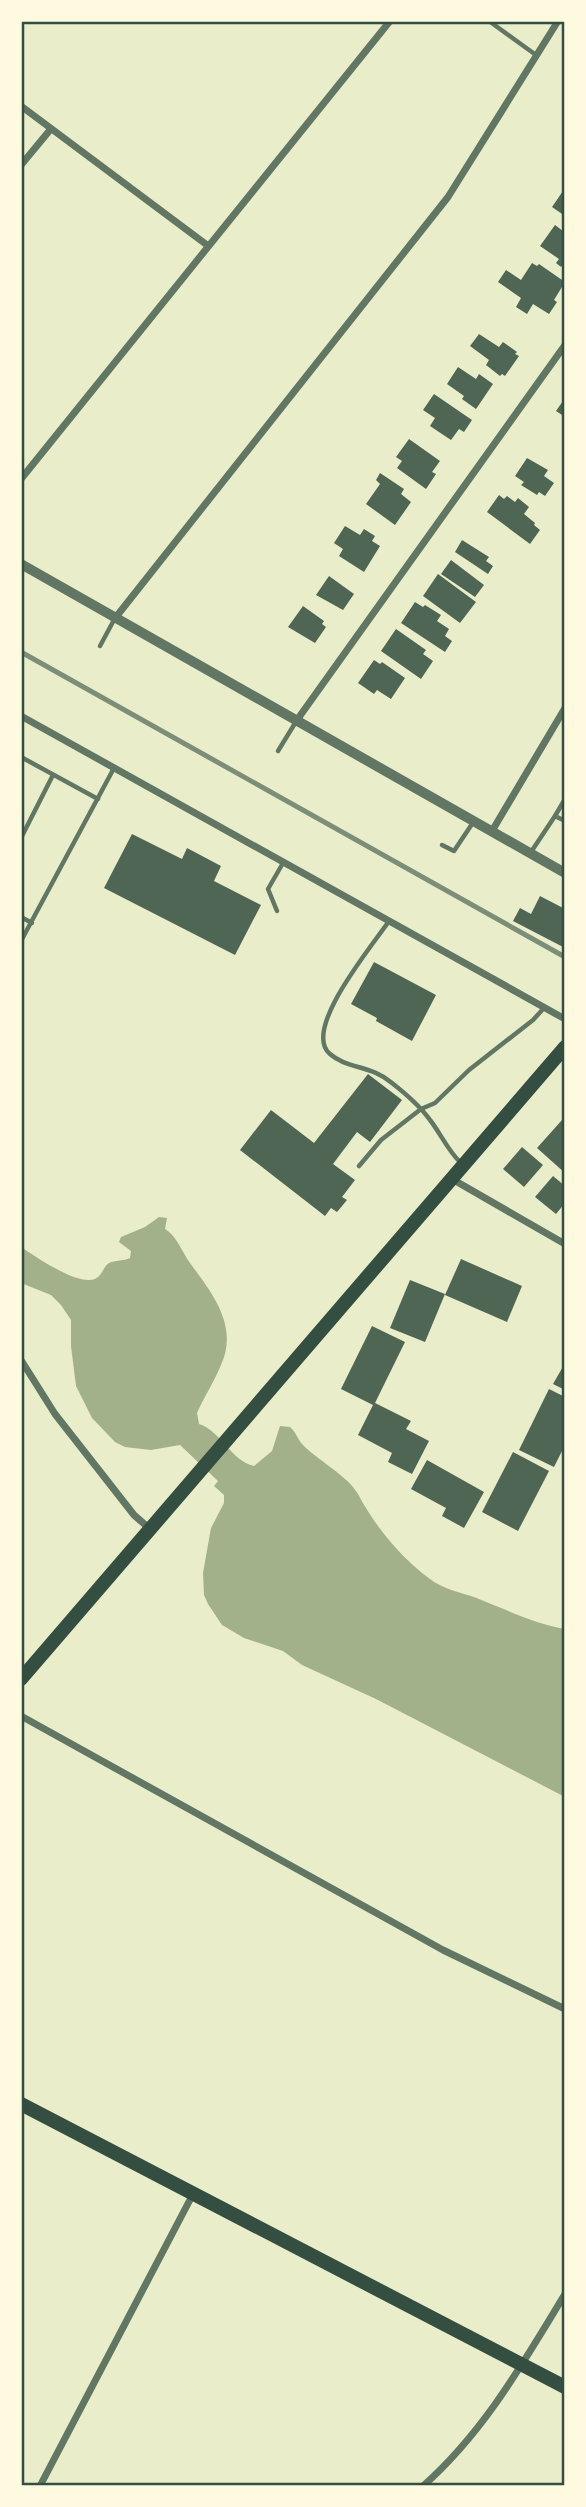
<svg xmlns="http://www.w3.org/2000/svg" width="586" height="2507" font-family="'Exo 2',sans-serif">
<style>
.water{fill:#a3b18a}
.building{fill:#4f6655}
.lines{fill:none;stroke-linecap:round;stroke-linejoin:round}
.service{stroke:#617663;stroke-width:4.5}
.minor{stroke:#617663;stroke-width:7}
.tertiary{stroke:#617663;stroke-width:10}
.primary{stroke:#344e41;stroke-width:14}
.rail{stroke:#7c8e77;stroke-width:5}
.neatline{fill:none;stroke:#344e41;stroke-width:2.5}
</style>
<rect width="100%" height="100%" fill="#e9edc9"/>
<path class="water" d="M159,1217L167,1218L165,1229C177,1236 182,1252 190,1263C212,1293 239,1326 221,1365C214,1382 204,1397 197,1413L199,1424C221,1431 231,1461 254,1466L272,1451L280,1426L290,1427C296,1432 297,1438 302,1444C317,1460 348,1476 358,1494C375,1526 400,1557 430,1579C443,1589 459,1592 474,1597C505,1609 532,1623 565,1629V1797L376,1699L302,1665L283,1651L244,1638L222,1625L208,1604L204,1595L203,1573L211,1528L224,1503V1495L214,1486L218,1481L180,1445L151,1450L125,1447L115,1442L92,1418L76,1386L71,1346V1320L61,1305L51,1295L21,1283V1247C35,1256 77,1286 95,1279C102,1276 103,1267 109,1263C115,1260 124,1261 130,1258L131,1251L119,1242L121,1237L145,1227Z"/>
<g class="building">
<path d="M565,188V216L552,207Z"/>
<path d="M555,225L563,231L565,229V262L561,267L556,263L559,259L540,246Z"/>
<path d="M532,263L537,266L539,264L565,282L554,300L557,302L549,314L533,304L527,314L516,307L521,298L498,282L506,270L521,280Z"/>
<path d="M479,334L499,347L503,342L517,352L515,354L519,356L505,376L502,374L500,376L486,365L489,360L470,346Z"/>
<path d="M458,367L476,379L479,374L493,384L476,409L462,399L464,396L447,384Z"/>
<path d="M434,394L472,420L464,432L459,429L451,440L430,426L435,418L423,410Z"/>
<path d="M565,398V417L556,411Z"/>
<path d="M409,439L440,461L432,472L436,474L426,489L397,468L402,461L396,457Z"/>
<path d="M527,458L548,470L544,476L554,483L545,496L539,492L537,495L521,485L524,482L515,476Z"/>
<path d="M380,473L404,489L401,494L411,502L395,525L366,504L380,484L376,480Z"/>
<path d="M499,495L504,499L507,496L515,502L518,498L529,507L524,514L535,523L534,525L540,530L530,544L487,512Z"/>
<path d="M345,526L360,535L364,529L375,536L372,541L380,546L364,572L339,556L343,549L334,543Z"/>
<path d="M462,540L489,557L486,561L493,566L488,574L455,552Z"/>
<path d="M451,560L484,585L475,597L441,574Z"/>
<path d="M438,574L476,602L460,623L423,596Z"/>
<path d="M329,576L354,594L343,610L316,595Z"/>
<path d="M415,602L423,607L425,605L441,615L437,621L449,629L445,636L452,641L445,652L401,623Z"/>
<path d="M303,606L324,621L322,624L326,627L315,643L288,627Z"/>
<path d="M396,629L426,650L423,654L433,661L421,679L381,651Z"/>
<path d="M374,660L380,664L382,662L405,678L391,699L377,690L374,694L358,683Z"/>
<path d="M132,834L182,859L187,848L221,866L214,881L261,905L235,955L104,888Z"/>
<path d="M540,896L565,909V948L513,921L520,908L531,914Z"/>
<path d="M374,962L436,995L412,1041L376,1021L377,1018L351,1004Z"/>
<path d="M368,1074L402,1100L370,1142L357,1132L333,1164L355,1180L342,1197L347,1200L337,1212L331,1208L325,1216L240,1150L271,1110L314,1143Z"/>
<path d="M562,1120L565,1124V1173L537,1148Z"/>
<path d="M522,1147L543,1165L524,1187L503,1169Z"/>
<path d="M553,1176L565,1186V1203L556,1214L535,1197Z"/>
<path d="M461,1259L522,1286L507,1322L445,1295Z"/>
<path d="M410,1280L445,1294L425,1342L390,1328Z"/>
<path d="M372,1326L405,1342L375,1403L411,1421L406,1429L429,1441L412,1474L388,1462L392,1453L358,1435L373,1405L341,1389Z"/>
<path d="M565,1363V1390L553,1384Z"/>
<path d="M549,1389L565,1397V1445L554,1467L519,1450Z"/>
<path d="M513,1452L549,1471L518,1531L482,1512Z"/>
<path d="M427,1460L484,1492L464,1528L442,1516L446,1508L411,1489Z"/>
</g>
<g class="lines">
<g class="service">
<path d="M489,21L536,55"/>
<path d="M100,646L115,618"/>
<path d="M278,751L297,720"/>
<path d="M21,757L98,799"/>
<path d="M555,816L565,799"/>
<path d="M21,838L53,775"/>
<path d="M442,845L454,851L474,821"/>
<path d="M531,852L555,816L565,821"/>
<path d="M277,911L268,889L283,863"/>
<path d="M21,917L32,923"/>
<path d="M389,921C373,945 301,1030 330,1054C347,1069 371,1065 392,1083C406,1094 420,1106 430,1120C441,1134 448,1151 461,1163"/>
<path d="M21,941L114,768"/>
<path d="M359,1166L381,1140L421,1109L435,1103L469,1070L533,1020L544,1008"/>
</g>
<g class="minor">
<path d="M21,106L207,245"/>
<path d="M21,165L50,130"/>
<path d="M21,479L390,21"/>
<path d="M116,617L448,197L558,21"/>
<path d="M21,716L565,1019"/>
<path d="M297,720L565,345"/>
<path d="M492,831L565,708"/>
<path d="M452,1179L565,1244"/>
<path d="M21,1360L55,1414L134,1515L150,1529"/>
<path d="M21,1716L443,1950L565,2009"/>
<path d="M40,2486L193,2194"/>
<path d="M423,2486C484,2432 523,2363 565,2294"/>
</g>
<path class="tertiary" d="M21,564L565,873"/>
<g class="primary">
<path d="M21,1679L565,1047"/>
<path d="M21,2104L565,2387"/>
</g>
<path class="rail" d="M21,652L565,957"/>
</g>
<rect width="586" height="2507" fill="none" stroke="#fefae0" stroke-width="46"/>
<rect x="23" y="23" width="540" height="2461" class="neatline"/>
</svg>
